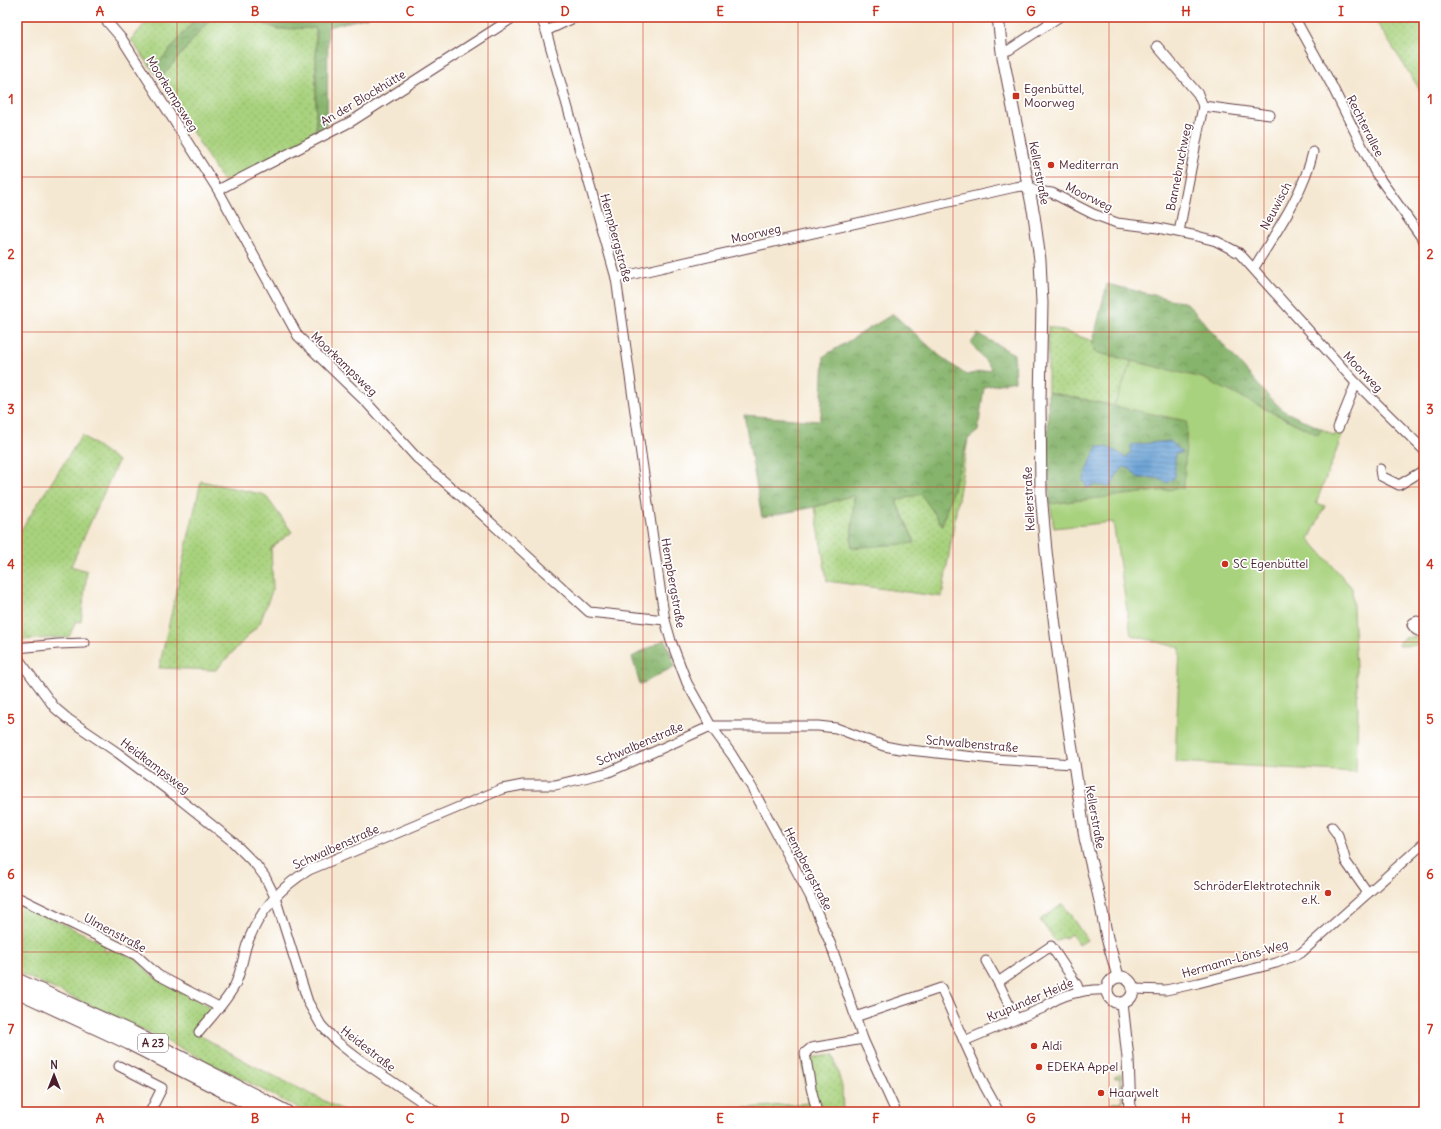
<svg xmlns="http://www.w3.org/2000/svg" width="1441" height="1129" font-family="Delius,sans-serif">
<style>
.grass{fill:url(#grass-dots);stroke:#797854}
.forest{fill:url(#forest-crowns);stroke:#686a4c}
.garden{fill:#a8d27d;stroke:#797854}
.water{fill:url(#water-rules);stroke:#585f80}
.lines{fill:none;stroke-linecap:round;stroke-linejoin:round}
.minor-casing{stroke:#643d44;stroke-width:11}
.major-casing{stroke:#643d44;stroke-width:13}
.highway-casing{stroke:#643d44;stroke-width:15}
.minor{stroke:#fff;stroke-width:9}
.major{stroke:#fff;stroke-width:11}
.highway{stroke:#fff;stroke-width:13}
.grid{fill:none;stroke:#c8321e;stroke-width:1;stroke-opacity:0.55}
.poi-dot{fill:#c8321e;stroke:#fff;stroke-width:1.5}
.labels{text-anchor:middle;stroke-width:3.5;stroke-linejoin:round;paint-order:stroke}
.shield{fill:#fff;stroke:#80626b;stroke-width:1}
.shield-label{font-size:11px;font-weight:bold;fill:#4a1f2b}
.poi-label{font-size:12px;fill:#4a1f2b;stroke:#fff;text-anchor:start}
.street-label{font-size:12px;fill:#4a1f2b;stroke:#fff}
.neatline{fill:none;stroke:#c8321e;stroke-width:1.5}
.grid-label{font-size:13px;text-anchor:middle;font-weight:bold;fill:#c8321e}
</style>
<defs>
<pattern id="grass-dots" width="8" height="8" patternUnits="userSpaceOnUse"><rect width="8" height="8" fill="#a8d27d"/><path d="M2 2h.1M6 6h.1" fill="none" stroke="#92b46c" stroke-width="1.8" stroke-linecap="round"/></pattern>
<pattern id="forest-crowns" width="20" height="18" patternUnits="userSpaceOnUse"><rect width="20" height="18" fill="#86b46c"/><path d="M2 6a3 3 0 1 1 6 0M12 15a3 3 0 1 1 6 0" fill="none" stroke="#709259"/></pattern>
<pattern id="water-rules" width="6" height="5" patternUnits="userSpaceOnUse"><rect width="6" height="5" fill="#659fd4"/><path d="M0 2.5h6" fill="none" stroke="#5581ac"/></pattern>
</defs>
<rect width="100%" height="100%" fill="#fff"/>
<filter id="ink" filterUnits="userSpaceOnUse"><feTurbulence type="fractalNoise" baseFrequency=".025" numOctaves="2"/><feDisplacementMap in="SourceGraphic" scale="8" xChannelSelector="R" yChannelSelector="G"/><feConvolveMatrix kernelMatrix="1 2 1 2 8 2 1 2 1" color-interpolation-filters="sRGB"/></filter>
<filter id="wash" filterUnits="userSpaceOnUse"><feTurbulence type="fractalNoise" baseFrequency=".012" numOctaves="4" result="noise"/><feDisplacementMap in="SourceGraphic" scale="16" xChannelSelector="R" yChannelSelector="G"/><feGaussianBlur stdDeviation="0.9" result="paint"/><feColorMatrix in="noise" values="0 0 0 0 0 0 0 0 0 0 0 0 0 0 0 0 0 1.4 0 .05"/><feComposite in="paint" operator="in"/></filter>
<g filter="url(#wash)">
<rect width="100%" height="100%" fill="#f5e8d2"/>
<g class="grass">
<path d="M150,17H197L153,70L131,40Z"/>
<path d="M212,17H246L278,29L316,28V132L227,188L160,79Z"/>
<path d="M1373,17H1424V96Z"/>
<path d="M1048,326L1093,341L1094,352L1132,361L1114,406L1048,392Z"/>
<path d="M82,435L118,461L71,566L87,571L81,622L76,621L69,637L17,640V536Z"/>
<path d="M968,439L942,597L827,581L815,507L854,495L851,547L915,542L896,500L921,494L942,524Z"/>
<path d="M201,481L265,495L292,532L271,548L273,588L260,623L216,670L159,668Z"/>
<path d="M1411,637L1424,638V645L1399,646V642L1404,638Z"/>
<path d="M17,902L107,945L104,950L108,952L111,947L138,960L151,975L212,1008L194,1032L252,1065L347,1112H305L244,1080L148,1032L17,972Z"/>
<path d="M1063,904L1087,940L1079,945L1071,934L1064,939L1063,937L1056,942L1040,920Z"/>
<path d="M833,1055L842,1087L843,1112H721V1109L748,1108L809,1103L802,1059Z"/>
<path d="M1121,1073L1123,1110L1120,1111V1107L1115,1108L1114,1111L1112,1103L1122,1101L1120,1078H1115V1076Z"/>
</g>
<g class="forest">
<path d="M197,17H212L160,79L153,70Z"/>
<path d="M246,17H369L328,27L327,125L316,132V28L278,29Z"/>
<path d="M1107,284L1187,303L1268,396L1284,411L1322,429L1319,435L1202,378L1094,352L1093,341Z"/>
<path d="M893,314L940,356L966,375L992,369L971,343L978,334L1014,354L1015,381L984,387L978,431L968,439L942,525L921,494L896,501L915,543L851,548L854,495L815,507L762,517L744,415L819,421L821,415L824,356Z"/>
<path d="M1048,392L1187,421L1184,488L1050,504L1048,463Z"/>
<path d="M665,639L675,666L640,685L632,657Z"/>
</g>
<path class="garden" d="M1132,361L1202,378L1318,435L1322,429L1335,436L1338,428L1344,431L1316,503L1325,506L1309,539L1352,588L1358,710L1356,772L1175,762L1180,648L1131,635L1113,522L1054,528L1050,504L1184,488L1187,421L1114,406Z"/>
<path class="water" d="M1170,441L1183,453L1175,454V477L1167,483L1156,478H1138L1130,469L1124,467L1117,475L1111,487L1095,485L1087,488L1083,480L1097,446C1108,446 1117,451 1126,458L1130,453L1131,445Z"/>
</g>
<g filter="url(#ink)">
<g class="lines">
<defs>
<g id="minor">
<path d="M103,17L122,39L218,190L298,336L367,403L417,458L477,510L589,612L665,620"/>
<path d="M541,17L546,31L616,278L661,595L665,620L671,641L687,683L711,726L732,755L751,786L810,896L831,945L863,1039L896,1112"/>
<path d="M1294,17L1331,84L1375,172L1424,241"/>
<path d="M546,31L576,17"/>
<path d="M1157,46L1198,94L1203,106L1179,232"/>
<path d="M1002,52L1009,50L1059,17"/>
<path d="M1203,106L1270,115"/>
<path d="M218,190L352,121L514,17"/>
<path d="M1254,268C1276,232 1303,194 1313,152"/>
<path d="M616,278L1015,187L1023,186L1036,191L1052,193L1093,214L1117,223L1158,228L1197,236L1216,241L1239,253L1356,383L1424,450"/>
<path d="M1338,428L1356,383"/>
<path d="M1380,469L1381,476L1399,485L1424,470"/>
<path d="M1424,626L1421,623L1417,621L1413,623L1412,625L1416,630L1424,633"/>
<path d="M17,648L58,644L85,643"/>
<path d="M17,657L55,708L68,719L118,753L177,797L232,841L256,865L265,877L275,897L308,1002L321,1025L336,1041L356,1057L437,1112"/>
<path d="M1332,827L1338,835L1346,862L1368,893"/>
<path d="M17,897L136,955L158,975L219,1007"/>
<path d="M986,961L998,982"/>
<path d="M1134,989L1166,990L1198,983L1276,963L1301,953L1424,843"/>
<path d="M855,1017L941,988L964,1041L1043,1008C1060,994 1085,989 1106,990"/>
<path d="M1016,1019L998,982L1051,946L1077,985L1079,992"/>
<path d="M199,1032C211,1017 226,1002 235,985C241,972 243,957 247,944C259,912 280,887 309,870L502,789L523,785H555L609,772L711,726H818L836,728L884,746L900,749L993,759L1073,764"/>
<path d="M964,1041L984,1085L999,1112"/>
<path d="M119,1066L162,1088L150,1112"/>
<path d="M817,1112L811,1088L805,1053L811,1048L863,1039"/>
</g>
<g id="major">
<path d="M998,17L1002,52L1034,215L1040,260L1042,303L1040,401L1041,493L1046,551L1060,668L1085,838L1100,901L1107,938L1118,976"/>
<circle cx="1120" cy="990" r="13"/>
<path d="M1122,1003L1128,1058L1130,1112"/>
</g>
<g id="highway">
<path d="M17,980L133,1033L286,1112"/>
<path d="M17,991L129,1043L265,1112"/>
</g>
</defs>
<use href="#minor" class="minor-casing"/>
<use href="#major" class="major-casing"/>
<use href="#highway" class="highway-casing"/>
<use href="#minor" class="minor"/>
<use href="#major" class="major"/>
<use href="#highway" class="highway"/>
</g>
</g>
<path class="grid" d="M177,17V1112M332,17V1112M488,17V1112M643,17V1112M798,17V1112M953,17V1112M1109,17V1112M1264,17V1112M17,177H1424M17,332H1424M17,487H1424M17,642H1424M17,797H1424M17,952H1424"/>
<g class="poi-dot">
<rect x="1012" y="92" width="8" height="8" rx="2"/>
<circle cx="1051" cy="165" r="4"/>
<circle cx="1225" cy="564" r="4"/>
<circle cx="1328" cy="893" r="4"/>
<circle cx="1034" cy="1046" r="4"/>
<circle cx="1039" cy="1067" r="4"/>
<circle cx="1101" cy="1093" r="4"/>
</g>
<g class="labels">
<rect class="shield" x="138" y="1034" width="30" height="18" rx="3"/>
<g class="shield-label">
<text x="153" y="1047">A 23</text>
</g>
<g class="poi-label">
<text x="1024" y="93">Egenbüttel,<tspan x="1024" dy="14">Moorweg</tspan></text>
<text x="1059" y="169">Mediterran</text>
<text x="1233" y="568">SC Egenbüttel</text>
<text x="1320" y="890" text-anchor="end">SchröderElektrotechnik<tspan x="1320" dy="14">e.K.</tspan></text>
<text x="1042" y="1050">Aldi</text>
<text x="1047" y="1071">EDEKA Appel</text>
<text x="1109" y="1097">Haarwelt</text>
</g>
<g class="street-label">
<text transform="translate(172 94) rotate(58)" y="4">Moorkampsweg</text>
<text transform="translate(363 98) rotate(-31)" y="4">An der Blockhütte</text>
<text transform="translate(1365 126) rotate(63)" y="4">Rechterallee</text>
<text transform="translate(1179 167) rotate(-79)" y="4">Bannebruchweg</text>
<text transform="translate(1039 173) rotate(79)" y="4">Kellerstraße</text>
<text transform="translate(1089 197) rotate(26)" y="4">Moorweg</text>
<text transform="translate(1276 206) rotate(-62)" y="4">Neuwisch</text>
<text transform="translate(756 234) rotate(-13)" y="4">Moorweg</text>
<text transform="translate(616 238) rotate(75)" y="4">Hempbergstraße</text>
<text transform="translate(344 364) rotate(44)" y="4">Moorkampsweg</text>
<text transform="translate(1363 372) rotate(46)" y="4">Moorweg</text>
<text transform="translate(1029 499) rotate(-93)" y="4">Kellerstraße</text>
<text transform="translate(673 583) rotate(80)" y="4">Hempbergstraße</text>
<text transform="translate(640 744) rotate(-23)" y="4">Schwalbenstraße</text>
<text transform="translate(972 744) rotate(5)" y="4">Schwalbenstraße</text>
<text transform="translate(155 766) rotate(37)" y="4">Heidkampsweg</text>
<text transform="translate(1095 817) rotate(80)" y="4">Kellerstraße</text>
<text transform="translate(336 847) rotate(-24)" y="4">Schwalbenstraße</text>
<text transform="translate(808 869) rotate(63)" y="4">Hempbergstraße</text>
<text transform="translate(115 933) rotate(28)" y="4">Ulmenstraße</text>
<text transform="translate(1235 959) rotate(-16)" y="4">Hermann-Löns-Weg</text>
<text transform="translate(1030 1000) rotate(-23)" y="4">Krupunder Heide</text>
<text transform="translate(368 1049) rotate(38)" y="4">Heidestraße</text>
</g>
</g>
<rect width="1441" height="1129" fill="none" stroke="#fff" stroke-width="44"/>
<g transform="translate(54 1075)" stroke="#ffffff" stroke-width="3" paint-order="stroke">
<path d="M0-3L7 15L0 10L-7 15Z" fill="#4a1f2b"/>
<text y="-6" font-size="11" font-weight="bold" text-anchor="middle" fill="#4a1f2b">N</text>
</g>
<rect x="22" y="22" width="1397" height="1085" class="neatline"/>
<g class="grid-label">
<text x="100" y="16">A</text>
<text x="255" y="16">B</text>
<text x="410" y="16">C</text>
<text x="565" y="16">D</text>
<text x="720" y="16">E</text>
<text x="876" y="16">F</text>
<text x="1031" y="16">G</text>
<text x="1186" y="16">H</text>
<text x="1341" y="16">I</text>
<text x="11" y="104">1</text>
<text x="1430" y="104">1</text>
<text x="11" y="259">2</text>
<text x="1430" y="259">2</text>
<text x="11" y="414">3</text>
<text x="1430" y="414">3</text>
<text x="11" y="569">4</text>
<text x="1430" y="569">4</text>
<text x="11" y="724">5</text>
<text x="1430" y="724">5</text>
<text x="11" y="879">6</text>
<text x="1430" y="879">6</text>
<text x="11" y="1034">7</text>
<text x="1430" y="1034">7</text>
<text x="100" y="1123">A</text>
<text x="255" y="1123">B</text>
<text x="410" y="1123">C</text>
<text x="565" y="1123">D</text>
<text x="720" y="1123">E</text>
<text x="876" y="1123">F</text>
<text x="1031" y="1123">G</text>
<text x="1186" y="1123">H</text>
<text x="1341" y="1123">I</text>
</g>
</svg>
